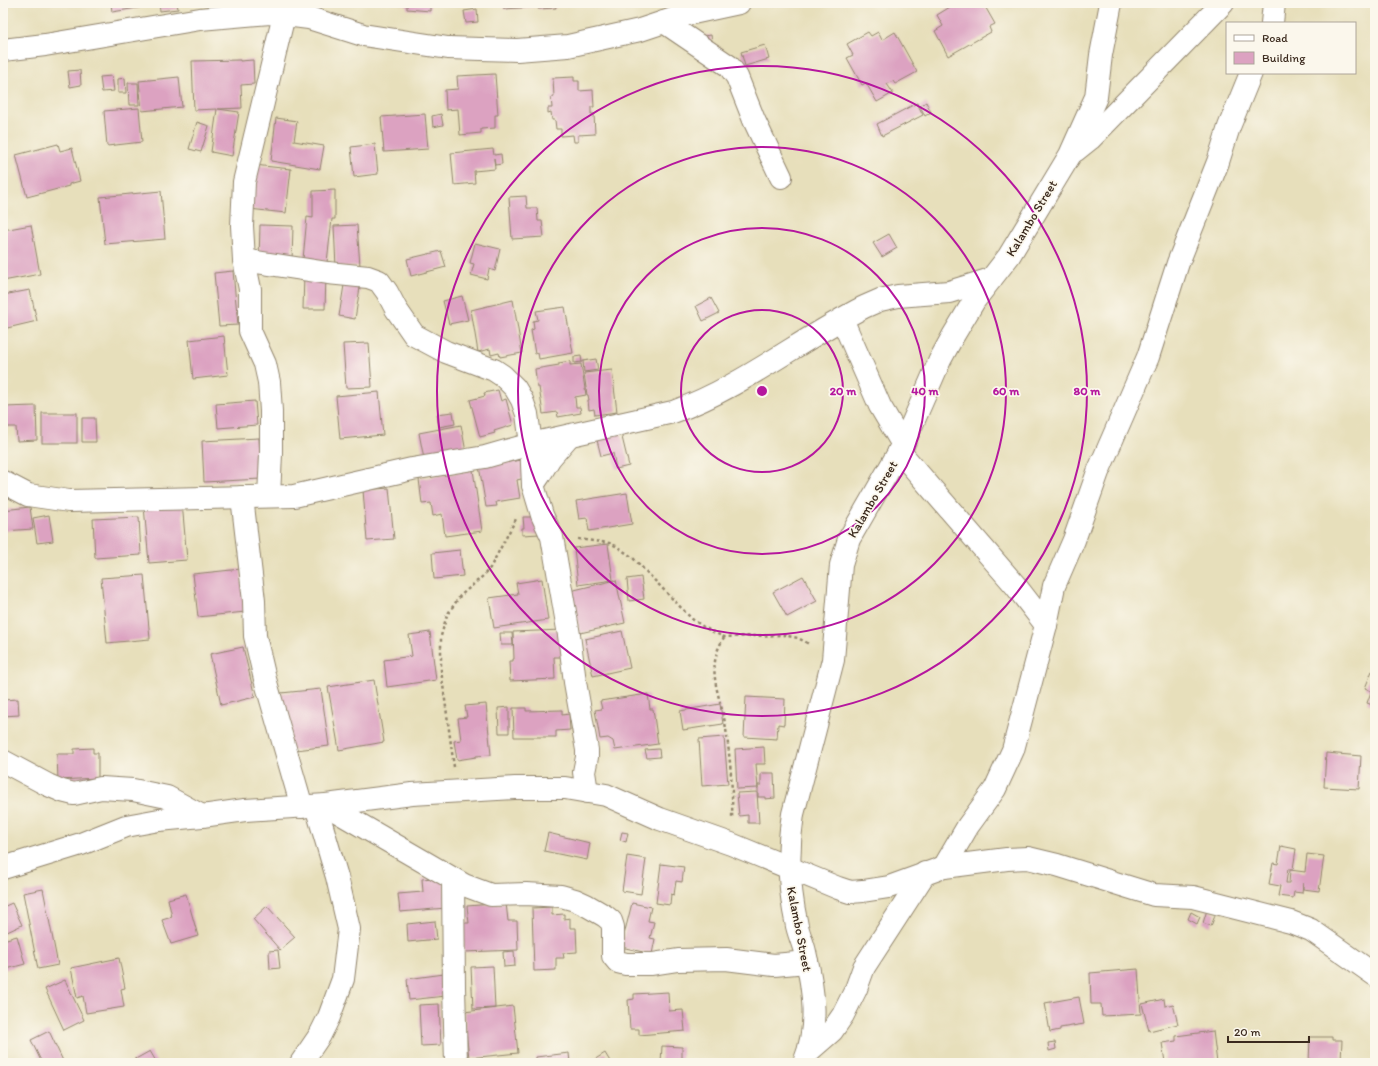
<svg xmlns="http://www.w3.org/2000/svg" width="1378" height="1066" font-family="Itim,sans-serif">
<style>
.building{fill:#dca2c1}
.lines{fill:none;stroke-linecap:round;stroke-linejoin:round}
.street-casing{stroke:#91846c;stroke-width:24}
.path{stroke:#91846c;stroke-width:2.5;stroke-dasharray:3 3;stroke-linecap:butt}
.street{stroke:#fff;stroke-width:22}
.ring{fill:none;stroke:#b5179e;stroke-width:2}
.labels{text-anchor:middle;stroke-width:3.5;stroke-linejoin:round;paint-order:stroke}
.street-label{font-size:13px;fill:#3b2a1e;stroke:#fbf7ec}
.centre{fill:#b5179e;stroke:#fbf7ec;stroke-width:2}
.ring-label{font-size:12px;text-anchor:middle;font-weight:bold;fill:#b5179e;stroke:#fbf7ec;stroke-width:3.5;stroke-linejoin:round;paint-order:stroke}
</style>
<rect width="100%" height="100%" fill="#fbf7ec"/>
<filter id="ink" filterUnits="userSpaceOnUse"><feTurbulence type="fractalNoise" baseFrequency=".025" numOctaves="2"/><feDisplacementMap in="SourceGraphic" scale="8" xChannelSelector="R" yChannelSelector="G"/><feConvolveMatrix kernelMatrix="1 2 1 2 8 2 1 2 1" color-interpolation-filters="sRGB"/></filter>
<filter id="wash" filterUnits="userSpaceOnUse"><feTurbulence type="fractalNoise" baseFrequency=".012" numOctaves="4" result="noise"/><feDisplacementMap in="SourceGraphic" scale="16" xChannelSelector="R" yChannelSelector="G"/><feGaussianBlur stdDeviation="0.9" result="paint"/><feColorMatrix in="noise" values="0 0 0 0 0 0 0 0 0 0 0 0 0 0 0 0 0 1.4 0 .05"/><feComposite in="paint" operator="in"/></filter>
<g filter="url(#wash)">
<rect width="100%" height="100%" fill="#e7dfbb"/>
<g id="blocks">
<g class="building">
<path d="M111,3H150V6L112,12Z"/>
<path d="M159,3H177L178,9L160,11Z"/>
<path d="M399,3H430V11L407,9V5L399,4Z"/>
<path d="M503,3H535V7L504,9Z"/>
<path d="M538,3H555L556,8L538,9Z"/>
<path d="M948,3H983L995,24L989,27L991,32L948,56L935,31L943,26L937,15L950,7Z"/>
<path d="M477,9L478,22L466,23L464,11Z"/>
<path d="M868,32L871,36L878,32L882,40L895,32L917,72L895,84L893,81L887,84L893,93L877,102L866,83L862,85L847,58L853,55L847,44Z"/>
<path d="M711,35L712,41L705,43L704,36Z"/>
<path d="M765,45L769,59L745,66L741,52Z"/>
<path d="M240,60V61L253,60L254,84L241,85L242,108L218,109L239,112L232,156L211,152L217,109L194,110L192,61Z"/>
<path d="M80,70L81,85L70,87L68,71Z"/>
<path d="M495,74L498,115H495V128L481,129V133L460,135L458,109L446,110L445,90L458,89L457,76Z"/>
<path d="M112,76L114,91L102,92L100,77Z"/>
<path d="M179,77L182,107L142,111L139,81Z"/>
<path d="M574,77V81H579V91L593,90L594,107H591V114H594L595,134L578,135V142H574L573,135L561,136V129H556L555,120H552L551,112L548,113V108H552L551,97H554L553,78Z"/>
<path d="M125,78L126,93H118V79Z"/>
<path d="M128,83H138L139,105H129Z"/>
<path d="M926,102L931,112L925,116L920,106Z"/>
<path d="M917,103L923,115L882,136L877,124Z"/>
<path d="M139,108L142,142L107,146L104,111Z"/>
<path d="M425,114L428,149L384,152L381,117Z"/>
<path d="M441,114L443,125L433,127L432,116Z"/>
<path d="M276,118L297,121L294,141L324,146L320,169L271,161Z"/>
<path d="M197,122L209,126L201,152L189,149Z"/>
<path d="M58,144L60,151L72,148L80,181L69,184V186L27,197L16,155Z"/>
<path d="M375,144L378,174L354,177L351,147Z"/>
<path d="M493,149L494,155L501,154L502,164L495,165L494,158L495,169L474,171L475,183L454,185L451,153Z"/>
<path d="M254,165L291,169L286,213L249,209Z"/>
<path d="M335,190V219H332L327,262L303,259L307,217L313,218V191Z"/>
<path d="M161,191L165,239L105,244L100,197Z"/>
<path d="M526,196L527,208H537L538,221H542L544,237L512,239L509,197Z"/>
<path d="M31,225L40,274L3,281V230Z"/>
<path d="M260,225L293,226L292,261H259Z"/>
<path d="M357,225L360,266L336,267L334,226Z"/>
<path d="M889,234L897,248L882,257L873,243Z"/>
<path d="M475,243L500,249L495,271L489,269L487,279L471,275L474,264L470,263Z"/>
<path d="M441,251L446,267L411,276L407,259Z"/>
<path d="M233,271L238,325L219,326L214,273Z"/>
<path d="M304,274L326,275L325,309H303Z"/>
<path d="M345,279L361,281L355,319L339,316Z"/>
<path d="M30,290L37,321L3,329V295Z"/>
<path d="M462,296L468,320L449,324L443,301Z"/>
<path d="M711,298L719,313L703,321L696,306Z"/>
<path d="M513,300L522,353L500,357L499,353L491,355L490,349L478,352L471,310Z"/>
<path d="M565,307L573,353L539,359L538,353L535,354L531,330L534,329L533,321L538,320L536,311Z"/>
<path d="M224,336L228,375L193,379L189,340Z"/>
<path d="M369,343L372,387L346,388L343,344Z"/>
<path d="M581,356L582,362L574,363V357Z"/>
<path d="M596,359L598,370L584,372L583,361Z"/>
<path d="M570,361V365L581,364L586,395L575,397L576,407H580L581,413L558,417L557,412L543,414L539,387H537L535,369L559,365V363Z"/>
<path d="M612,370L617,412L595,415L594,409L589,410L588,400H589L588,395H587L584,373Z"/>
<path d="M498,390L501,401L506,399L513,425L494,431L495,433L480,437L470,400L485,396L484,393Z"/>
<path d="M379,392L383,435L340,439L336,396Z"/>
<path d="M255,401L257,425L218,428L216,404Z"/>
<path d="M36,406L37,440L17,441L16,427H3V407Z"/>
<path d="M453,412L455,424L439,427L437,414Z"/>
<rect x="42" y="413" width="35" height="30"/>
<path d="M82,418H95L96,442H82Z"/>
<path d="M461,425L466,452L424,459L419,433Z"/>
<path d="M621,433L629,466L616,469L613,453L601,456L597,440Z"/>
<path d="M259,438L261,479L204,482L202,441Z"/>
<path d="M522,460L525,478L517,480L520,498L496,502L497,506L486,507L479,466Z"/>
<path d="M473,470L482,531L445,536L442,514L433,516L431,503L422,504L419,479Z"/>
<path d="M389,488L394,539L367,541L363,490Z"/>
<path d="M627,493L632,524L589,531L587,518L579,519L576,501Z"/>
<path d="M182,502L187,560L149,563L144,506Z"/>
<path d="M30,507L33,529L3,531V510Z"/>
<path d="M49,515L53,541L37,543L33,518Z"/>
<path d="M139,517L141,555L95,558L93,519Z"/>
<path d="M523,517H539L540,534L522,535V528H524Z"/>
<path d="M608,544L613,580L578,585L574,548Z"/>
<path d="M460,550L463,576L434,579L432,553Z"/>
<path d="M241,569L245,612L198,617L193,574Z"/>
<path d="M144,575L150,639L107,643L101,578Z"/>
<path d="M803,576L817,601L787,617L773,592Z"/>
<path d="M641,577L644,599L629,601L627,579Z"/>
<path d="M542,579L548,620L494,628L489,598L518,594L516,583Z"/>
<path d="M616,580L625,623L580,633L570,591Z"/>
<path d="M562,630L561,657H554L555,679L510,681L509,661H513V659H514L513,632Z"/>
<path d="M622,631L630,668L593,676L585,639Z"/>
<path d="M430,632L436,680L387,687L384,660L412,656L409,635Z"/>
<path d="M500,633H512L513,645H501Z"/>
<path d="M243,647L255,697L221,705L210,654Z"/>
<path d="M1372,671L1375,672V693L1365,688Z"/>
<path d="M374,680L384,742L339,750L328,687Z"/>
<path d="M321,689L329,746L288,751L281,693Z"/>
<path d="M1371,692L1375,694V706L1367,703Z"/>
<path d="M648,694L650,709H653L658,744L615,750L613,741L608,738L600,739L595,710L602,709L600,701Z"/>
<path d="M746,697L785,699L784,725L778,724L777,739L744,737Z"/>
<path d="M18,699L19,715L3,716V700Z"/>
<path d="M486,704L491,755L476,756V757L457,760L454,741L461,740L458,718L467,717L465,706Z"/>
<path d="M720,704L723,724L683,730L680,711Z"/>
<path d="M509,707V733H499L498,708Z"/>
<path d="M513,708H526V711L562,710V715L569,714L570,730L556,731V737H514Z"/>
<path d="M724,737L728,784L702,786L699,739Z"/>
<path d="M764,747L765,764H756L758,788L737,789L735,749Z"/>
<path d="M93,748V753H98V778L58,780L57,754H74V749Z"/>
<path d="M659,749L660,757L647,758L645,750Z"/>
<path d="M1326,753L1361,756L1359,789L1324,787Z"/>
<path d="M761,773H774L775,798L765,799V797H758V785H761Z"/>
<path d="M757,792L759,823H748V815L739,816L737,793Z"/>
<path d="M622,832L628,833L626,842L620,840Z"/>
<path d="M548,833L590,843L587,860L544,851Z"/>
<path d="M1281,846L1296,849L1293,869H1288L1286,883H1289L1290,870L1305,872L1307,854L1324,856L1319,891L1303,889V883L1302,893L1294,892L1293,898L1278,896L1280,886L1269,884L1273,863L1278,864Z"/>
<path d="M627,856L646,859L641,894L622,891Z"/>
<path d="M661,864L684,867L682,882L676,881L674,895L671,894L670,905L656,903Z"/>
<path d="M444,877L446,908L400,912L398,894L423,892L422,879Z"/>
<path d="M43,889L58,965L38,969L23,893Z"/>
<path d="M186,894L198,936L171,944L162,920L172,917L168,899Z"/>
<path d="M12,903L22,925L3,934V907Z"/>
<path d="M506,903L508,921H517L518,950L464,952L463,923H469L467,906Z"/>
<path d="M632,903L651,907L648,921L654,922L650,938L655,939L652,954L621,947Z"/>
<path d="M267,906L295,937L280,950L253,919Z"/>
<path d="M552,907V915L564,914V919L570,918V928H576L577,952L563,953L564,958H556V970L534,971L532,908Z"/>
<path d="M1207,910L1216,913L1211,926L1203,923Z"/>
<path d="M1191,912L1200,917L1197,924L1188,919Z"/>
<path d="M435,921L437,939L408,942L407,924Z"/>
<path d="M17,936L25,964L3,970V940Z"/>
<path d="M278,950L280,968L270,969L269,951Z"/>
<path d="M514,951L515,966L504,967L503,952Z"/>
<path d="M119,958L125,988L121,989L124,1007L86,1013L83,996L77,998L71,968Z"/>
<path d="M493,966L495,1008L473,1009L471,967Z"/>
<path d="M1138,969L1141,1014L1102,1016L1101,1004H1091L1090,973Z"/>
<path d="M444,974L446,996L409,1000L407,979Z"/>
<path d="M65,980L84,1020L64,1030L45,989Z"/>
<path d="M668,992L669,1011L683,1010L685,1031L639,1035V1029H630L628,1000L634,999V994Z"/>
<path d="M1079,997L1084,1024L1060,1028V1030L1050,1032L1045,1003Z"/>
<path d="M1164,999L1165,1006L1173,1004L1178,1024L1149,1031L1142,1004Z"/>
<path d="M439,1004L441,1045L421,1046L419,1005Z"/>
<path d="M513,1006L518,1053L469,1058L464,1012Z"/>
<path d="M49,1031L64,1063H42L31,1040Z"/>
<path d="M1213,1031L1217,1063H1172V1061L1165,1062L1162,1043L1176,1041V1036Z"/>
<path d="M1310,1037H1332V1040H1342L1341,1060H1331V1063H1309Z"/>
<path d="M1055,1042L1056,1049L1049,1051L1048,1043Z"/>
<path d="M662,1046L682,1047V1063H661Z"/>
<path d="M150,1051L157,1063H133L132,1061Z"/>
<path d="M569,1053L570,1063H536V1057Z"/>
<path d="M605,1053L611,1063H589Z"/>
<path d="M431,1061L432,1063H418V1062Z"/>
</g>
</g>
</g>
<g filter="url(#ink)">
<use href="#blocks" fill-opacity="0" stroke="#91846c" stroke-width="1"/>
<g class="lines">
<defs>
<g id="street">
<path d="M664,22L729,66L737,77L754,120L781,177"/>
<path d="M1272,23L1274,3"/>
<path d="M3,50L45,45L200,19L270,13L309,18L363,35L448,48L517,50L568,46L640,30L688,14L739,3"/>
<path d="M1075,151L1090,139L1223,3"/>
<path d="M244,260L328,273L368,277L379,281L387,292L396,309L414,335L446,352L494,370L503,376L515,388L522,400L527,414L531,444L533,485L542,515L552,537L569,635L575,682L587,750V757L584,772L587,792"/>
<path d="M842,319L880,406L903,445"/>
<path d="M899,451L1015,585L1046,625"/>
<path d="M3,482L28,495L69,501L294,496L412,469L485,457L531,444L673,412C741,388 799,340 864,307L880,300L898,296L949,292L991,279"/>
<path d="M533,485L539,476L550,458L569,436"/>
<path d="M269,496L271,454V411L269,382L265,364L250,331V289L244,260L242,226L244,182L284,15"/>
<path d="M242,497L254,601L255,636L265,679L302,807"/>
<path d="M3,761L48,785L62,791L74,794L101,788L133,790L167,797L202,816"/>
<path d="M326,805L464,885L491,895L526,894L561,896L575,900L586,905L605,916L611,921L613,927V956L618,962L626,964H652L678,960L726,959L774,965L807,962"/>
<path d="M944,867L968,826L995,789L1013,750L1046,625L1054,586L1074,540L1098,472L1148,357L1178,263L1218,162L1229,127L1251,73"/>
<path d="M3,868L81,844L126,826L159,820L202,816L245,810L326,805L412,794L515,788H565L606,795L660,819L731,844L838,888L850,892L863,891L889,887L944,867L1007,859L1028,858L1057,865L1154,895L1193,897L1291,922L1311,930L1375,975"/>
<path d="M453,879L454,987L456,1063"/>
<path d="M809,1051L832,1031L843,1015L856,989L864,967L925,873"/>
<path d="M301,1063L320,1035L329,1017L343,979L349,929L337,877L316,806"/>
<path d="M804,1063C819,1027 814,990 805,952C803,943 799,935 797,926C789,890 787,851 793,814L833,660L841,565L849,539L903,445L940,360L953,336L974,301L1009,256L1070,155L1096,97L1101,55L1111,3"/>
</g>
</defs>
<use href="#street" class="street-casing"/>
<g class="path">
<path d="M578,539L609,543L616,546L632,557L692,619L705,628L724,637L783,635L798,638L809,644"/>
<path d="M724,637C721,643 717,650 716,656C710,681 723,705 726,729C730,758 733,789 732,818"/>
<path d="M454,767L441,670V636L447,615L460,596L483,576L490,568L516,519"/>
</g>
<use href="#street" class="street"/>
</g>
</g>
<g class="ring">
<circle cx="762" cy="391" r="81"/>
<circle cx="762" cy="391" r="163"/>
<circle cx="762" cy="391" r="244"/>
<circle cx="762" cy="391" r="325"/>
</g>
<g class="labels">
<g class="street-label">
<text transform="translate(1031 218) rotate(-59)" y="5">Kalambo Street</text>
<text transform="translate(872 499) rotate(-60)" y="5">Kalambo Street</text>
<text transform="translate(800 929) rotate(79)" y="5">Kalambo Street</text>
</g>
</g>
<circle cx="762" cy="391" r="6" class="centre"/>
<g class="ring-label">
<text x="843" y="395">20 m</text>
<text x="925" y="395">40 m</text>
<text x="1006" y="395">60 m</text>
<text x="1087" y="395">80 m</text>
</g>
<rect width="1378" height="1066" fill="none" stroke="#fbf7ec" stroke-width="16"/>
<rect x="1226" y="22" width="130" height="52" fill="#fbf7ec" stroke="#aea59a"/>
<rect x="1234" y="35" width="20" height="6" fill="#ffffff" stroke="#aea59a"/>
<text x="1262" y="42" font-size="12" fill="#3b2a1e">Road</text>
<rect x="1234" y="52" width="20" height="12" fill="#dca2c1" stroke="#aea59a"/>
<text x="1262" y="62" font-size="12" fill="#3b2a1e">Building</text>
<path d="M1228 1036v6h81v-6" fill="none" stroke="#3b2a1e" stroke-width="2"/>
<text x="1234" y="1036" font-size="12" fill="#3b2a1e" stroke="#fbf7ec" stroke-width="3" paint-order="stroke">20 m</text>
</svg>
